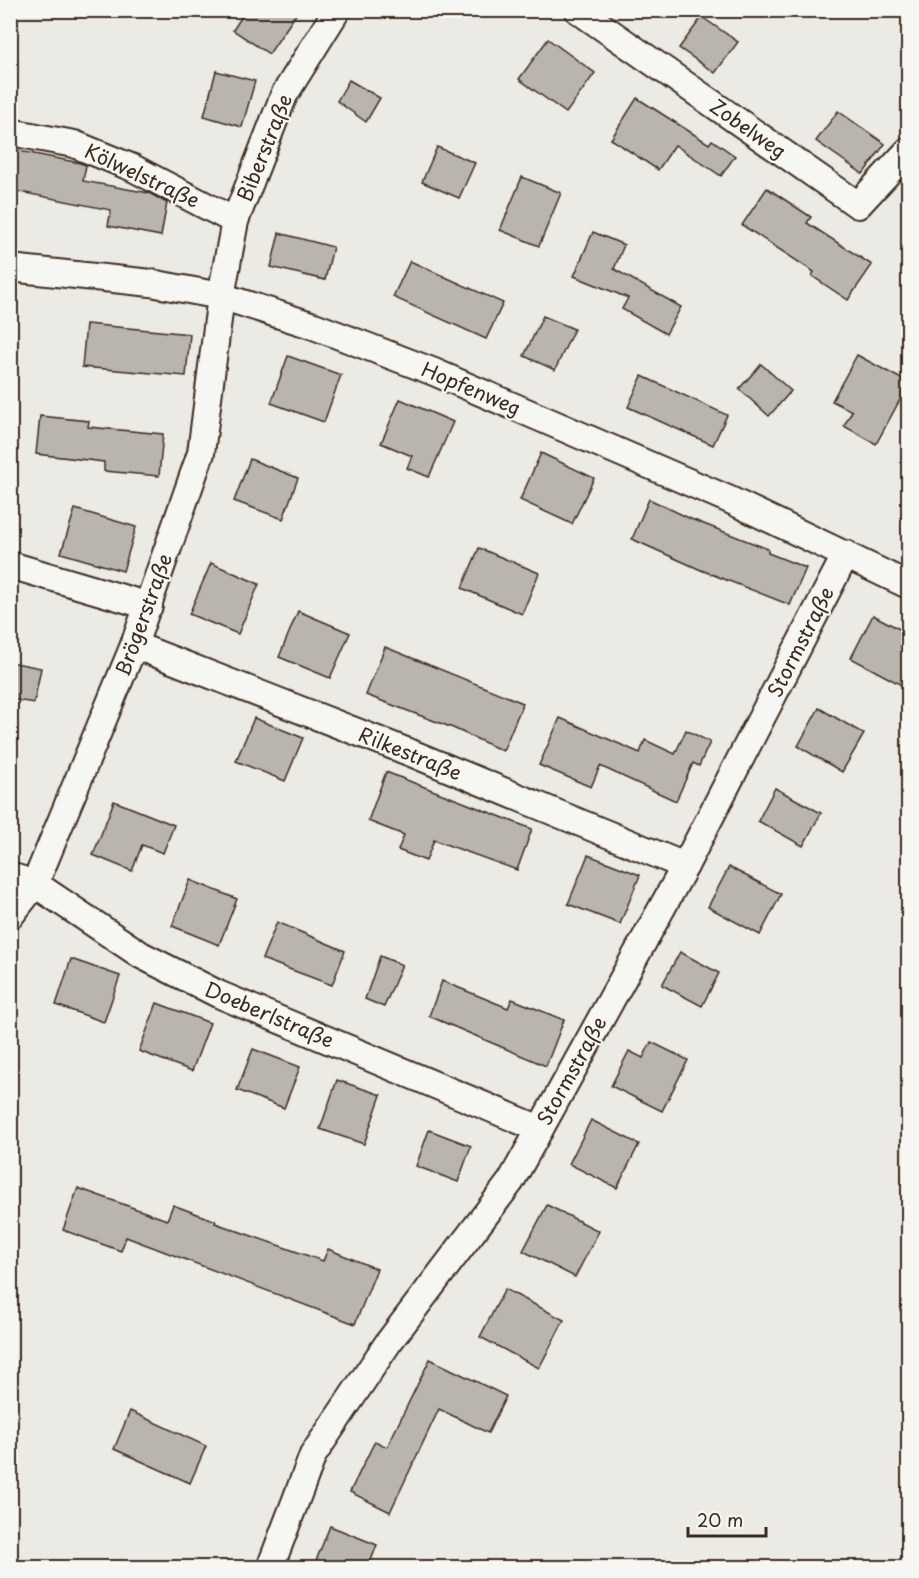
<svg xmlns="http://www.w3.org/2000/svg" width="919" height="1578" font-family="'Playpen Sans',sans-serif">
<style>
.building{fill:#bab4ae;stroke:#3b2a1e;stroke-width:1.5}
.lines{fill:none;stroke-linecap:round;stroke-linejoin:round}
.minor-casing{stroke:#3b2a1e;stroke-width:30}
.minor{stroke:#f6f6f2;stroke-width:26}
.labels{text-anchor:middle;stroke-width:4.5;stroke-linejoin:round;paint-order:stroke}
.street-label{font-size:20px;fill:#3b2a1e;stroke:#f6f6f2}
</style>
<rect width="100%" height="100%" fill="#ebeae5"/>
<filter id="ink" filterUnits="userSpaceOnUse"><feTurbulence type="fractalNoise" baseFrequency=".0167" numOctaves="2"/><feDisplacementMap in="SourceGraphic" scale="12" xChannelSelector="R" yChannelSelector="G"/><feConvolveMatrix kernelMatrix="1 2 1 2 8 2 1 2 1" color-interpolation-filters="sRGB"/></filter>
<g filter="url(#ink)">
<g class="building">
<path d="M246,10H299L269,54L233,30Z"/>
<path d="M702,17L738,42L715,73L679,48Z"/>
<path d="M548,39L595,73L566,113L519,79Z"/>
<path d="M216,71L255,81L242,127L204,116Z"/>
<path d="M349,80L380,98L366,122L337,101Z"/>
<path d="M637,98L709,144L712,140L735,156L721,176L675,145L658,170L611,139Z"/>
<path d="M838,111L885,144L863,174L816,141Z"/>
<path d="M437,147L475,163L459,198L422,182Z"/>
<path d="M14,150L80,163L86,165L83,181L149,193L167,203L161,236L108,226L111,210L10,190Z"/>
<path d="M522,177L561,193L539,246L500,230Z"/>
<path d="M767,188L811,217L807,223L872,265L848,300L812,276L814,272L742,225Z"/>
<path d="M593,232L624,245L614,269L681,307L666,334L622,309L628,298L574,276Z"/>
<path d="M279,233L333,247L325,280L271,267Z"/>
<path d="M410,261L503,303L486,339L393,297Z"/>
<path d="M543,316L574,329L555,370L524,356Z"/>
<path d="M86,324L190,334L186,376L82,367Z"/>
<path d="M857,355L909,383L876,444L844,426L852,411L832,401Z"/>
<path d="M288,356L341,375L324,422L271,403Z"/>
<path d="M761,364L791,391L769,416L739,389Z"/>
<path d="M642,376L727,415L713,445L628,407Z"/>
<path d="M400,399L453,422L429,477L407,468L412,456L381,443Z"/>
<path d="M40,416L89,421L88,427L163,434L159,476L104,471V462L36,454Z"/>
<path d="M541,453L594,478L572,524L520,500Z"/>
<path d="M250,459L298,478L283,519L234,501Z"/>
<path d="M649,499L691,519L768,549V553L806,568L790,605L701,570L632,539Z"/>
<path d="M75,509L136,527L123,571L61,553Z"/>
<path d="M479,548L539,573L522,614L462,588Z"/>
<path d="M211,563L259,584L238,634L189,614Z"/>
<path d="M298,611L350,633L330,678L279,657Z"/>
<path d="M873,615L909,634V689L851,658Z"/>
<path d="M385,647L523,703L503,751L453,728L366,695Z"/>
<path d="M10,662L41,668L34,703L10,699Z"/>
<path d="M819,708L864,734L842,772L798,746Z"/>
<path d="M254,718L303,738L285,781L236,761Z"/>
<path d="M560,718L640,753L645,740L675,754L686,730L710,742L699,766L693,763L676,801L600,766L591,787L539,765Z"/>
<path d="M386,772L532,829L517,870L434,840L426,861L398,850L404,835L368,821Z"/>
<path d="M775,788L821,813L803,846L758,821Z"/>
<path d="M114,801L174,825L163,853L142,845L132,871L93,855Z"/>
<path d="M588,855L640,875L620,924L568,904Z"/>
<path d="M729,867L781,894L760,935L708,907Z"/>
<path d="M190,880L237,899L219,945L172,926Z"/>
<path d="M277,922L345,951L332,985L262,959Z"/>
<path d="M680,952L719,973L702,1006L662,985Z"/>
<path d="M380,956L402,965L384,1007L365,999Z"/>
<path d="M71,959L120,976L104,1022L56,1005Z"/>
<path d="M442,981L508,1008L512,999L564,1020L546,1066L429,1016Z"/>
<path d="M157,1003L210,1023L192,1071L139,1051Z"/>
<path d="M651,1042L688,1060L662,1111L611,1086L629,1051L643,1058Z"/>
<path d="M253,1049L300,1067L284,1108L237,1090Z"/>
<path d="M337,1080L381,1095L364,1144L320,1129Z"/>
<path d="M591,1120L639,1144L617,1188L569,1164Z"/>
<path d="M429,1130L471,1146L458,1182L416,1166Z"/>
<path d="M78,1188L167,1220L173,1205L216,1221L215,1223L323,1261L328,1249L377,1269L355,1324L126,1237L121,1251L63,1230Z"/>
<path d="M547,1205L599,1231L575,1277L523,1251Z"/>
<path d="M505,1289L564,1320L539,1368L480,1337Z"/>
<path d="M430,1359L506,1396L488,1433L439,1409L390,1512L350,1492L375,1441L387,1447Z"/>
<path d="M130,1411L206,1446L190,1483L114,1449Z"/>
<path d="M330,1526L377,1545L368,1568H313Z"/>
</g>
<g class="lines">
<defs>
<g id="minor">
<path d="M578,10L858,205L908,151"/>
<path d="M10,132L74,144L133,168L235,221"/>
<path d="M10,268L151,283L221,296L314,326L434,372L730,500L908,585"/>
<path d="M10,565L149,606"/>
<path d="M134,645L411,753L685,866"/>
<path d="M10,876L35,884L141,955L218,994L540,1129"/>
<path d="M10,916L35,884L134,645L201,453L221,296L235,221L284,95L337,10"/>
<path d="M270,1568L313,1455L388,1343L511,1181L540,1129L685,866L846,554"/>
</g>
</defs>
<use href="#minor" class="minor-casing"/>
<use href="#minor" class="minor"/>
</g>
</g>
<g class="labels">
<g class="street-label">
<text transform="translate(748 129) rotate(35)" y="7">Zobelweg</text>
<text transform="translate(265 148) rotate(-68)" y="7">Biberstraße</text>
<text transform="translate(142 176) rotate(25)" y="7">Kölwelstraße</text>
<text transform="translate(471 389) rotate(23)" y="7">Hopfenweg</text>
<text transform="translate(144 615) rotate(-70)" y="7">Brögerstraße</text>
<text transform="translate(801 642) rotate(-63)" y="7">Stormstraße</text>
<text transform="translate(410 754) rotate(22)" y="7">Rilkestraße</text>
<text transform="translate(269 1015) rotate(23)" y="7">Doeberlstraße</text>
<text transform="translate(572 1071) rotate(-61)" y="7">Stormstraße</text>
</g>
</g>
<rect width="919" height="1578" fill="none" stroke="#f6f6f2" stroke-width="36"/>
<rect x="18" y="18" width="883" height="1542" fill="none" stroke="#3b2a1e" stroke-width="2" filter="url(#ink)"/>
<path d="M688 1527v9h78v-9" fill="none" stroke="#3b2a1e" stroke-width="3"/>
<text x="697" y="1527" font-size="18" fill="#3b2a1e" stroke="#f6f6f2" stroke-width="4.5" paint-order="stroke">20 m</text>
</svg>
